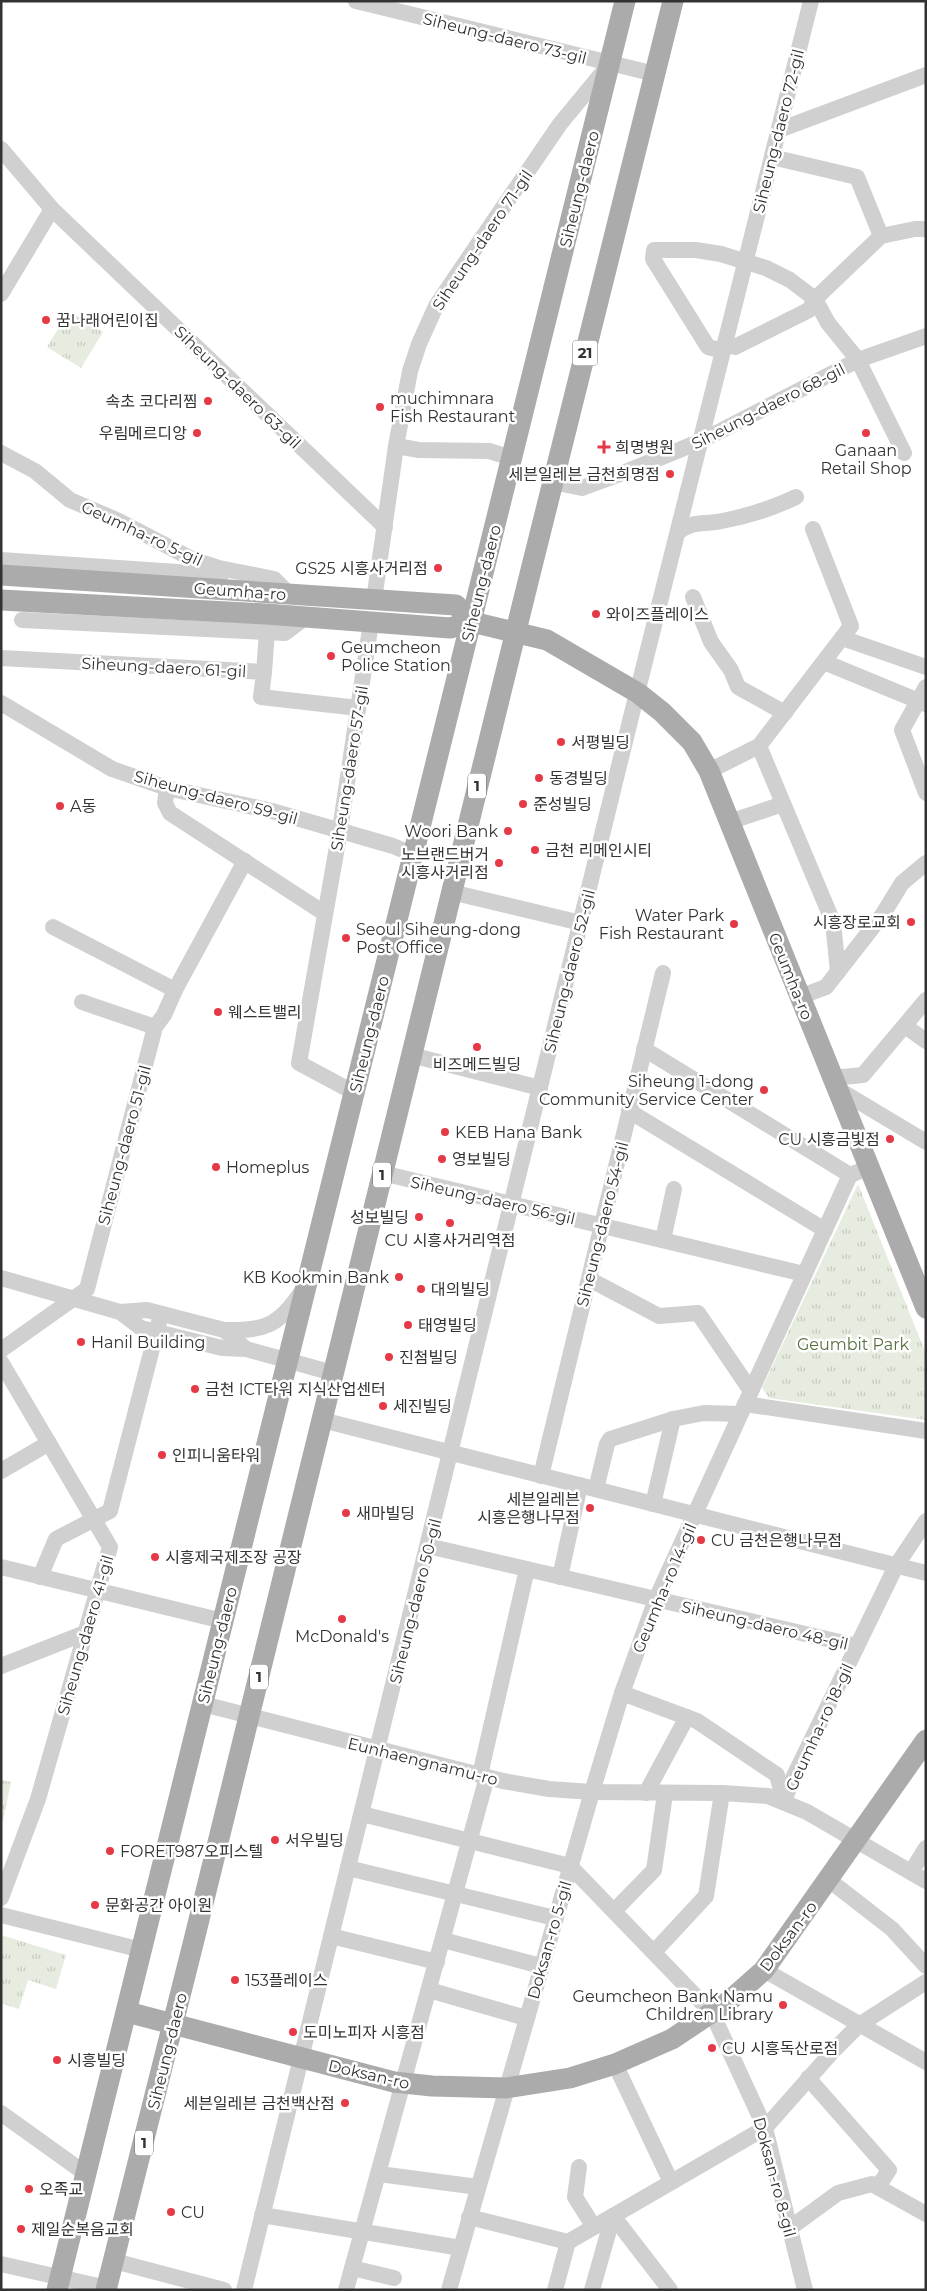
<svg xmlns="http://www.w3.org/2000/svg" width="927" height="2291" font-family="Montserrat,'Noto Sans KR',sans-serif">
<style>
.park{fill:url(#park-tufts)}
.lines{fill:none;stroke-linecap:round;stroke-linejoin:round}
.minor{stroke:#d0d0d0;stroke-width:16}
.major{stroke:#ababab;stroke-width:21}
.poi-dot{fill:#e63946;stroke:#fff;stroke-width:2}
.labels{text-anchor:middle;stroke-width:5;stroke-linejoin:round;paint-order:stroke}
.shield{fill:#fff;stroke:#707070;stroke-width:1}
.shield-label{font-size:15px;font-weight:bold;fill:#333}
.street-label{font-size:16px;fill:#333;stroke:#fff}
.poi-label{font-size:16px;fill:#333;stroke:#fff;text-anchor:start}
.park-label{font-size:16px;fill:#56703f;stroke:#fff}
</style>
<defs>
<pattern id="park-tufts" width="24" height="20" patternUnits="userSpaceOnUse" patternTransform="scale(1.25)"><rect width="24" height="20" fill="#e6ecdf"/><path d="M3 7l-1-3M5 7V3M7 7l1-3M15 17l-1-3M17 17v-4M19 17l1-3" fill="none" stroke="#c6cbc0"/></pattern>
</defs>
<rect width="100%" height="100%" fill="#fff"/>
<g class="park">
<path d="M69,311L103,332L81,368L47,347Z"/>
<path d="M858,1184L926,1354V1420L769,1398L762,1388Z"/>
<path d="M1,1780L11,1782L3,1821H1Z"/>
<path d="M1,1935L66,1955L56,1989L28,1980L19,2009L1,2003Z"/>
</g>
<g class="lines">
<g class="minor">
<path d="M356,1L655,74"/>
<path d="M779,130L926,75"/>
<path d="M1,149L52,209L385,527"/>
<path d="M772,157L857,177L881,236"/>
<path d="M1,294L52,209"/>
<path d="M725,345L735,347L809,310L815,299L881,236L915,229H926"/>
<path d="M723,351L708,347L653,259L654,250H696L721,254L766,268L790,280L815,299L828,323L858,360L904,453"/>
<path d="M396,446L419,450L489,451L512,458"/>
<path d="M1,453L35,471L70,500L119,521L192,559L219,568L274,579L289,594"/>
<path d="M553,482L582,488L628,471L701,441L858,360L926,336"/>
<path d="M678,532C694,520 703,525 722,521C749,516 771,509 796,497"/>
<path d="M1,560L221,575"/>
<path d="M693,597L711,642L731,670L738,687L785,713"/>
<path d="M374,600L396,446L410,371L419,344L436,306L461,269L560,124L607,67"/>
<path d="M22,620L285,633L306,617"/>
<path d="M842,638L926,667"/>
<path d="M1,658L264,672L261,697L358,708"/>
<path d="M824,662L926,704"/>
<path d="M264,672L267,632"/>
<path d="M926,687L902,730L926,793"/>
<path d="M1,703L112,769L167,788L272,811L393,846L414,855"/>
<path d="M759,746L833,922L838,972"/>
<path d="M709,771L759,746L851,626L813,529"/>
<path d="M167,788L165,803L170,813L324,913"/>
<path d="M729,822L783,804"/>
<path d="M451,892L581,923"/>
<path d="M53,927L175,990"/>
<path d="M799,997L826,987L883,914L902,883L926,863"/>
<path d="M82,1002L155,1027"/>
<path d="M905,1026L926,1041"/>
<path d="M644,1049L850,1175"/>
<path d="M411,1055L540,1088"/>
<path d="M832,1078L863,1075L926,1000"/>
<path d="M836,1088L926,1142"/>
<path d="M355,1093L299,1063L340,830L371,622"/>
<path d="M629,1111L825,1230"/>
<path d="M382,1173L804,1274"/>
<path d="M663,1240L674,1189"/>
<path d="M1,1278L120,1312L141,1328L222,1348L246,1349L333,1373"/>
<path d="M589,1279L659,1316L698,1313L751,1391"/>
<path d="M120,1312L147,1310L224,1330L246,1349"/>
<path d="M224,1330C265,1331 279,1326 302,1291"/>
<path d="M1,1350L87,1289L155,1027L164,1015L175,990L245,861"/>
<path d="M1,1362L110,1547L38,1799L1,1898"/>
<path d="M745,1404L926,1431"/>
<path d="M322,1420L926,1573"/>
<path d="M1,1471L49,1443"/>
<path d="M541,1476L663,973"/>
<path d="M596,1489L607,1444L610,1439L673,1419L704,1413L740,1414"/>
<path d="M653,1504L673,1419"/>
<path d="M428,1546L857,1646"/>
<path d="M1,1567L223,1621"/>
<path d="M40,1577L56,1539L110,1511L161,1314"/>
<path d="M560,1577L580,1485"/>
<path d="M1,1666L85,1633"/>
<path d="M622,1693L697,1721L777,1775L784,1801"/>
<path d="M203,1704L503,1781L549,1789L592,1792L722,1793L768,1796L807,1812L926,1881"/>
<path d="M480,1775L527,1569"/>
<path d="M646,1793L687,1717"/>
<path d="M784,1801L793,1778L896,1566L926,1521"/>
<path d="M362,1814L570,1866L712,2013L765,2128L805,2290"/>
<path d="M348,1868L555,1918"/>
<path d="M911,1872L926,1848"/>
<path d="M829,1880L892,1929L926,1966"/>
<path d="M614,1911L654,1870L665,1794"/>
<path d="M1,1915L142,1950"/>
<path d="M331,1936L437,1962"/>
<path d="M443,1940L541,1966"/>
<path d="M654,1952L706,1896L722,1793"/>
<path d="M764,1970L926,2062"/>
<path d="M429,1990L526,2018"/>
<path d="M615,2064L671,2182"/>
<path d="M808,2078L889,2170L878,2187"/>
<path d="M1,2113L86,2174"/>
<path d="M579,2167L575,2197L594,2227"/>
<path d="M379,2174L478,2187"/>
<path d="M262,2215L461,2248"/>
<path d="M613,2216L670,2290"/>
<path d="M469,2217L568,2242L765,2128L833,2051L859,2025L926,1982"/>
<path d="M790,2228L838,2193L872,2184L926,2214"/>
<path d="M114,2261L224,2290"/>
<path d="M1,2264L107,2288"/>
<path d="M352,2268L394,2278"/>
<path d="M244,2290L633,709L811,1"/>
<path d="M346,2290L487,1777"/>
<path d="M449,2290L592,1792L622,1693L656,1599L850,1175L868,1168"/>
<path d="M555,2290L568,2242"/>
<path d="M592,2290L613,2216"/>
</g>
<g class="major">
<path d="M1,575L456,605L472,622"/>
<path d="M1,600L266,614L450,628L472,622L547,640L638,693L662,712L692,742L709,771L926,1308"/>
<path d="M127,2012L394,2082L432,2086L506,2088L570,2078L615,2064L672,2039L729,2001L764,1970L926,1740"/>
<path d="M57,2290L625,1"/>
<path d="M106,2290L194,1940L528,582L673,1"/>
</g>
</g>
<g class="poi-dot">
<circle cx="46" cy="320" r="5"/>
<circle cx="208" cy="401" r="5"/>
<circle cx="380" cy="407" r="5"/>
<circle cx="197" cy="433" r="5"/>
<circle cx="866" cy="433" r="5"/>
<path d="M601.5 439.5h5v5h5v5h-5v5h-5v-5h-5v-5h5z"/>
<circle cx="670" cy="474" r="5"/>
<circle cx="438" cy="568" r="5"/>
<circle cx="596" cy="614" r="5"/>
<circle cx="331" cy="656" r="5"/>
<circle cx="561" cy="742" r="5"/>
<circle cx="539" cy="778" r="5"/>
<circle cx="523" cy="804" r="5"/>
<circle cx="60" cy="806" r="5"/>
<circle cx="508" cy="831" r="5"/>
<circle cx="535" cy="850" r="5"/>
<circle cx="499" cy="863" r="5"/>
<circle cx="911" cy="922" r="5"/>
<circle cx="734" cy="924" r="5"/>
<circle cx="346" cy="938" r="5"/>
<circle cx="218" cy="1012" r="5"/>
<circle cx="477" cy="1047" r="5"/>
<circle cx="764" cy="1090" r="5"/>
<circle cx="445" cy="1132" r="5"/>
<circle cx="890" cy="1139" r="5"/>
<circle cx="442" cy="1159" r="5"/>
<circle cx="216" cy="1167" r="5"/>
<circle cx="419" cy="1217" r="5"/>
<circle cx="450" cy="1223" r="5"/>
<circle cx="399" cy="1277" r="5"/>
<circle cx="421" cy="1289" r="5"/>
<circle cx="408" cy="1325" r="5"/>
<circle cx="81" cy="1342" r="5"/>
<circle cx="389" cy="1357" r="5"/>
<circle cx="195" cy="1389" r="5"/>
<circle cx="383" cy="1406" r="5"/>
<circle cx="162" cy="1455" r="5"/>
<circle cx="590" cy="1508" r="5"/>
<circle cx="346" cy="1513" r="5"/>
<circle cx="701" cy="1540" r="5"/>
<circle cx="155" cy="1557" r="5"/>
<circle cx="342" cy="1619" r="5"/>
<circle cx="275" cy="1840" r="5"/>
<circle cx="110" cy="1851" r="5"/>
<circle cx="95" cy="1905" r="5"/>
<circle cx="235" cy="1980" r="5"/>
<circle cx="783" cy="2005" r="5"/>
<circle cx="293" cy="2032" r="5"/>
<circle cx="712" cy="2048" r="5"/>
<circle cx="57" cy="2060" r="5"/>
<circle cx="345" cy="2103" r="5"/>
<circle cx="29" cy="2189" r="5"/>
<circle cx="171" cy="2212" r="5"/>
<circle cx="21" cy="2229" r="5"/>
</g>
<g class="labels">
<g class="shield">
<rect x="572.5" y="340.5" width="25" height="25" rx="4"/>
<rect x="468" y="773.5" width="18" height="25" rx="4"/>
<rect x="373" y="1162.5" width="18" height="25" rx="4"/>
<rect x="250" y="1664.5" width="18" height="25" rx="4"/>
<rect x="135" y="2130.5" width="18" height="25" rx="4"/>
</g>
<g class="shield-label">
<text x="585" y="358">21</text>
<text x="477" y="791">1</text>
<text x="382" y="1180">1</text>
<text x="259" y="1682">1</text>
<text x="144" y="2148">1</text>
</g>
<g class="street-label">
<text transform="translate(505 38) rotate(14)" y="6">Siheung-daero 73-gil</text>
<text transform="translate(778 131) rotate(-76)" y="6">Siheung-daero 72-gil</text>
<text transform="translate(579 189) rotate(-76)" y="6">Siheung-daero</text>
<text transform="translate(482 240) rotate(-56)" y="6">Siheung-daero 71-gil</text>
<text transform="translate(238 387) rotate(44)" y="6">Siheung-daero 63-gil</text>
<text transform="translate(768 406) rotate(-27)" y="6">Siheung-daero 68-gil</text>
<text transform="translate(142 533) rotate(25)" y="6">Geumha-ro 5-gil</text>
<text transform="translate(481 583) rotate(-76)" y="6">Siheung-daero</text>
<text transform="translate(240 591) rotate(4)" y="6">Geumha-ro</text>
<text transform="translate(164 667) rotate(3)" y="6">Siheung-daero 61-gil</text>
<text transform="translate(349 768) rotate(-81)" y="6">Siheung-daero 57-gil</text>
<text transform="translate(216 797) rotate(15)" y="6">Siheung-daero 59-gil</text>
<text transform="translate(569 971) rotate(-76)" y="6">Siheung-daero 52-gil</text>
<text transform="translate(791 976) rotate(68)" y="6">Geumha-ro</text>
<text transform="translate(369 1034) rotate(-76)" y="6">Siheung-daero</text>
<text transform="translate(124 1145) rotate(-75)" y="6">Siheung-daero 51-gil</text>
<text transform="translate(493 1200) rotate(13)" y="6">Siheung-daero 56-gil</text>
<text transform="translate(602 1224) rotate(-76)" y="6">Siheung-daero 54-gil</text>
<text transform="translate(664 1588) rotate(-67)" y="6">Geumha-ro 14-gil</text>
<text transform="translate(415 1601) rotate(-76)" y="6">Siheung-daero 50-gil</text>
<text transform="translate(765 1625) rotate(13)" y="6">Siheung-daero 48-gil</text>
<text transform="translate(85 1635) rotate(-74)" y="6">Siheung-daero 41-gil</text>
<text transform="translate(217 1645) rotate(-76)" y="6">Siheung-daero</text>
<text transform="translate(819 1727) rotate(-65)" y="6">Geumha-ro 18-gil</text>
<text transform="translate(423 1761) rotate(14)" y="6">Eunhaengnamu-ro</text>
<text transform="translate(788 1936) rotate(-53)" y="6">Doksan-ro</text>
<text transform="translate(549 1940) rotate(-74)" y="6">Doksan-ro 5-gil</text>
<text transform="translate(167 2051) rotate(-76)" y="6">Siheung-daero</text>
<text transform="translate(369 2074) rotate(13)" y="6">Doksan-ro</text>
<text transform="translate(775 2177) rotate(75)" y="6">Doksan-ro 8-gil</text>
</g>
<g class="poi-label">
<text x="56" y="326">꿈나래어린이집</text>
<text x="390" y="404">muchimnara<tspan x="390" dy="18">Fish Restaurant</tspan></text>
<text x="198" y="407" text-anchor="end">속초 코다리찜</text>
<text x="187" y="439" text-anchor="end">우림메르디앙</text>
<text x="615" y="453">희명병원</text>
<text x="866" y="456" text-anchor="middle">Ganaan<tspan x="866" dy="18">Retail Shop</tspan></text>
<text x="660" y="480" text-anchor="end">세븐일레븐 금천희명점</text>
<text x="428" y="574" text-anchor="end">GS25 시흥사거리점</text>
<text x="606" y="620">와이즈플레이스</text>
<text x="341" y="653">Geumcheon<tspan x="341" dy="18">Police Station</tspan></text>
<text x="571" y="748">서평빌딩</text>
<text x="549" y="784">동경빌딩</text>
<text x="533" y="810">준성빌딩</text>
<text x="70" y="812">A동</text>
<text x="498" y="837" text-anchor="end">Woori Bank</text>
<text x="545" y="856">금천 리메인시티</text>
<text x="489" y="860" text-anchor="end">노브랜드버거<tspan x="489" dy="18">시흥사거리점</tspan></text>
<text x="724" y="921" text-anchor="end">Water Park<tspan x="724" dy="18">Fish Restaurant</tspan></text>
<text x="901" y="928" text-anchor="end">시흥장로교회</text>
<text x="356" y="935">Seoul Siheung-dong<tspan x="356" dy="18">Post Office</tspan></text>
<text x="228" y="1018">웨스트밸리</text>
<text x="477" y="1070" text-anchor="middle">비즈메드빌딩</text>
<text x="754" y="1087" text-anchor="end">Siheung 1-dong<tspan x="754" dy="18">Community Service Center</tspan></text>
<text x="455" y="1138">KEB Hana Bank</text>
<text x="880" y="1145" text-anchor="end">CU 시흥금빛점</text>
<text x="452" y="1165">영보빌딩</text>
<text x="226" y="1173">Homeplus</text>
<text x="409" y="1223" text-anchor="end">성보빌딩</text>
<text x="450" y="1246" text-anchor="middle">CU 시흥사거리역점</text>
<text x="389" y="1283" text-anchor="end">KB Kookmin Bank</text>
<text x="431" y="1295">대의빌딩</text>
<text x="418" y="1331">태영빌딩</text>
<text x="91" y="1348">Hanil Building</text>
<text x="399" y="1363">진첨빌딩</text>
<text x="205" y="1395">금천 ICT타워 지식산업센터</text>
<text x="393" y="1412">세진빌딩</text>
<text x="172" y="1461">인피니움타워</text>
<text x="580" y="1505" text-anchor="end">세븐일레븐<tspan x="580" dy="18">시흥은행나무점</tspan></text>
<text x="356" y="1519">새마빌딩</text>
<text x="711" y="1546">CU 금천은행나무점</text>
<text x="165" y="1563">시흥제국제조장 공장</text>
<text x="342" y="1642" text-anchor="middle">McDonald's</text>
<text x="285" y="1846">서우빌딩</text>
<text x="120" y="1857">FORET987오피스텔</text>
<text x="105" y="1911">문화공간 아이원</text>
<text x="245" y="1986">153플레이스</text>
<text x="773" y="2002" text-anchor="end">Geumcheon Bank Namu<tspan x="773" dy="18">Children Library</tspan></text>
<text x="303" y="2038">도미노피자 시흥점</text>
<text x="722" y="2054">CU 시흥독산로점</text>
<text x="67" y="2066">시흥빌딩</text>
<text x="335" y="2109" text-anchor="end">세븐일레븐 금천백산점</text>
<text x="39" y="2195">오족교</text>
<text x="181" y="2218">CU</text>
<text x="31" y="2235">제일순복음교회</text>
</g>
<g class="park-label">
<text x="853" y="1350">Geumbit Park</text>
</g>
</g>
<rect width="927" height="2291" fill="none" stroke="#333333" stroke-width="5"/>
</svg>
